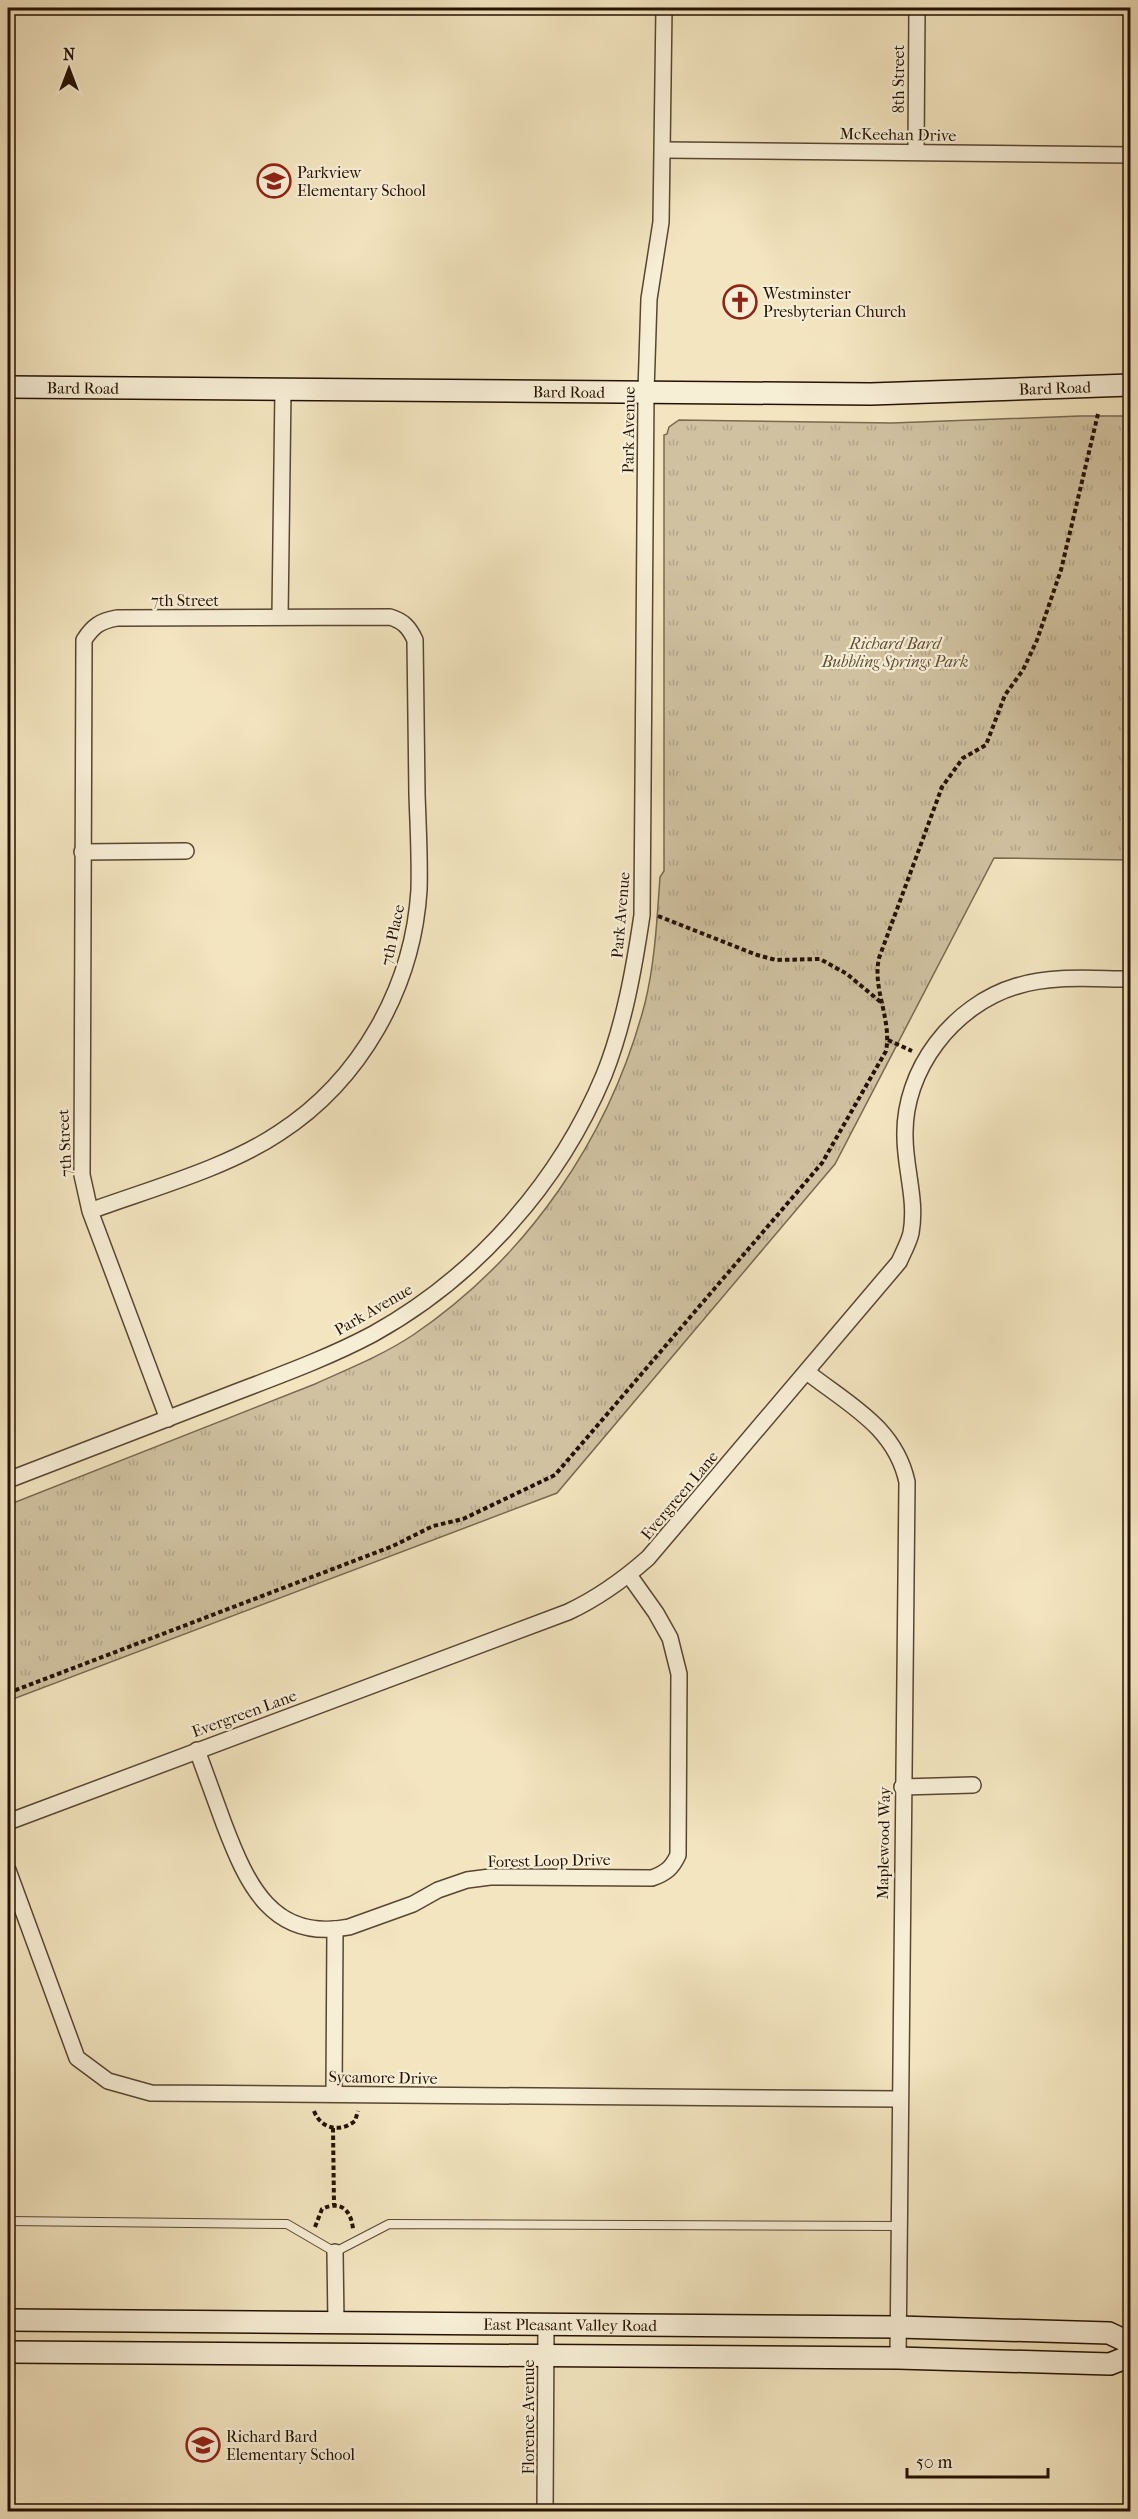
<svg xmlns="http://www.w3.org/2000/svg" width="1138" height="2519" font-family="'IM FELL French Canon',serif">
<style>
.park{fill:url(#park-tufts);stroke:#7a6950;stroke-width:1.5}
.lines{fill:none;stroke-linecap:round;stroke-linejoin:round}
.lane-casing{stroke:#584631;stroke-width:10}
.street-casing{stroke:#584631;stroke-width:18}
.secondary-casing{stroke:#241101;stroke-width:24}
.path{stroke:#241101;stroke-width:4;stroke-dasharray:4.5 3;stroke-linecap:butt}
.lane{stroke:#f7eed6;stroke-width:8}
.street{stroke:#f7eed6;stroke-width:15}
.secondary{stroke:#f7eed6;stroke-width:21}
.labels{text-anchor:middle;stroke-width:4.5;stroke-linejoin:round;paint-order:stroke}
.street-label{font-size:16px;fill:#241101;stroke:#f7eed6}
.poi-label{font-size:16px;fill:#241101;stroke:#f7eed6;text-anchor:start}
.park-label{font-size:16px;font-style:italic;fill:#604f39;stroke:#f7eed6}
</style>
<defs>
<pattern id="park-tufts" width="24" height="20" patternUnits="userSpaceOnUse" patternTransform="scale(1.5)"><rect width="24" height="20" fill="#d0c1a0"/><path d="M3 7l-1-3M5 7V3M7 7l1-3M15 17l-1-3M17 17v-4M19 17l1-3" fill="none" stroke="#b2a588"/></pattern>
</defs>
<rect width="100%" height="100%" fill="#f3e5c0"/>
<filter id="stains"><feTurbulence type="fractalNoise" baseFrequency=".00333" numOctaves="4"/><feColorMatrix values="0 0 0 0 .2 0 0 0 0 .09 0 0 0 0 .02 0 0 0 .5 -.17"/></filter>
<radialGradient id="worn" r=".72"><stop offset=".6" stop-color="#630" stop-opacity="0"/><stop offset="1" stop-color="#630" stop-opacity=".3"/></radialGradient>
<path class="park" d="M1080,416H1130V860L994,858L835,1164L557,1493L8,1701V1505L315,1384C348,1369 383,1355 413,1335C528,1257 610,1137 645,1003C655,962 657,919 660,877L664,871V435L667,434L669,427L679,420L892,423Z"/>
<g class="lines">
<defs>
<path id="lane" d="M8,2221L287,2224L335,2252L389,2224L900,2226"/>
<g id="street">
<path d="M664,150L1130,155"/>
<path d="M916,152L917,8"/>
<path d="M280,617L283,389"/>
<path d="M82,852L186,851"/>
<path d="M90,1211C150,1189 227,1168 279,1133C361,1080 413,987 419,890C420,858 418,826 417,794C416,743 416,691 415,640C409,627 403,621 390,617L117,618C100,621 93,626 84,640L82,1175L90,1211L168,1419"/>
<path d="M807,1372C849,1405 895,1427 907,1482L898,2358"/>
<path d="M8,1480C80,1452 153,1424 226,1396C275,1377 326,1359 373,1334C476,1277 559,1183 604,1075C624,1025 634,969 642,915L646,391L649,299L661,222L664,8"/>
<path d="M197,1750C206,1775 215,1799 224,1824C247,1884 272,1942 349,1927L413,1904L438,1890L467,1880L490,1877L652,1878C666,1873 672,1868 678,1855L679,1674L670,1638L656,1613L629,1575"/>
<path d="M902,1787L973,1785"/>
<path d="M8,1822L568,1612C598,1598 623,1580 648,1558L899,1262C903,1253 909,1242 911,1233C917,1200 905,1169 905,1137C903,1070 953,1005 1017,986C1053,975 1093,979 1130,979"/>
<path d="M8,1870L77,2058L108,2081L151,2093L899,2099"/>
<path d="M334,2094L335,1929"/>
<path d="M335,2252L336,2323"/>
<path d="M545,2512L546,2323"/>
</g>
<g id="secondary">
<path id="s1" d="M8,387L871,394L1130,385"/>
<path id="s2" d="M8,2320L898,2327L1109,2333L1130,2343"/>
<path d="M8,2352L898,2358L1110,2364L1130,2356"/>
</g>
</defs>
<use href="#lane" class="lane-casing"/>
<use href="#street" class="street-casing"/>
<use href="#secondary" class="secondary-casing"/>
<g class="path">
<path d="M658,916L757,955L776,960L820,959L847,974L883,1004"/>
<path d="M888,1040L912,1051"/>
<path d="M8,1693L393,1546L433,1526L463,1519L555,1475L822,1163L886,1051C892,1019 872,989 879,958L942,787L963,758L986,745L1005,695L1023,670L1037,640L1061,570L1098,414"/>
<path d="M314,2111C321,2129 340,2133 355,2121L358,2111"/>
<path d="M333,2128L334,2205"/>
<path d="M315,2227L322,2209C341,2200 351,2210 353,2229"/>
</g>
<use href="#lane" class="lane"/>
<use href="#street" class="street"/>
<use href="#secondary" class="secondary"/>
</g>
<defs>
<symbol id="school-ring" viewBox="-11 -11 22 22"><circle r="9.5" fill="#f7eed6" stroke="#8f2418" stroke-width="1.5"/><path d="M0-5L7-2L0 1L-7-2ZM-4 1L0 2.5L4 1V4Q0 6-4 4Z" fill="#8f2418"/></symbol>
<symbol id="church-ring" viewBox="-11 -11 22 22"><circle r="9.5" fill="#f7eed6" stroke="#8f2418" stroke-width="1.5"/><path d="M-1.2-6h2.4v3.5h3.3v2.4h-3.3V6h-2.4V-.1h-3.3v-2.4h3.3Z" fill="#8f2418"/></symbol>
</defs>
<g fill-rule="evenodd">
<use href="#school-ring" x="255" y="162" width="38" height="38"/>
<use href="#church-ring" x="721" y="283" width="38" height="38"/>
<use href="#school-ring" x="184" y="2426" width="38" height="38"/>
</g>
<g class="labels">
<g class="street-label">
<text transform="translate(898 79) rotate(-90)" y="6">8th Street</text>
<text transform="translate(898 134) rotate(1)" y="6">McKeehan Drive</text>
<text dy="6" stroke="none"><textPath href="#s1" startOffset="75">Bard Road</textPath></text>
<text dy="6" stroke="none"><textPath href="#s1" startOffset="1047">Bard Road</textPath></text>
<text dy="6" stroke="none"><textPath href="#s1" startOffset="561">Bard Road</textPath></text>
<text transform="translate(628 430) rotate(-89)" y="6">Park Avenue</text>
<text x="185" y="606">7th Street</text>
<text transform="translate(620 915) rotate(-85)" y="6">Park Avenue</text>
<text transform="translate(392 935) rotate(-78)" y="6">7th Place</text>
<text transform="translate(64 1143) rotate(-93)" y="6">7th Street</text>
<text transform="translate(373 1309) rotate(-30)" y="6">Park Avenue</text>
<text transform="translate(679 1495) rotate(-50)" y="6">Evergreen Lane</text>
<text transform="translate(244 1713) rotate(-20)" y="6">Evergreen Lane</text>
<text transform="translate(883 1843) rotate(-89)" y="6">Maplewood Way</text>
<text transform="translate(549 1860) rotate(-1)" y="6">Forest Loop Drive</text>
<text transform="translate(383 2077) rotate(1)" y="6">Sycamore Drive</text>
<text dy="6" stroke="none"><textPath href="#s2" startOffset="562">East Pleasant Valley Road</textPath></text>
<text transform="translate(528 2417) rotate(-90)" y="6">Florence Avenue</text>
</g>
<g class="poi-label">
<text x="297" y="178">Parkview<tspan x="297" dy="18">Elementary School</tspan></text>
<text x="763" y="299">Westminster<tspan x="763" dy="18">Presbyterian Church</tspan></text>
<text x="226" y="2442">Richard Bard<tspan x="226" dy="18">Elementary School</tspan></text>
</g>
<g class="park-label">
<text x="895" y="649">Richard Bard<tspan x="895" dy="18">Bubbling Springs Park</tspan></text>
</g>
</g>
<rect width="1138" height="2519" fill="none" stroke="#f3e5c0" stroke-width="30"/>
<rect x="9" y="9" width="1120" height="2501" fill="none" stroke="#241101" stroke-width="3"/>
<rect x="15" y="15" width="1108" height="2489" fill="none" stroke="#241101" stroke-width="1.5"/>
<g transform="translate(69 69)" stroke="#f7eed6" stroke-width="4.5" paint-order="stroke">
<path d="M0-4.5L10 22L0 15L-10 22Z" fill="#241101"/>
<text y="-9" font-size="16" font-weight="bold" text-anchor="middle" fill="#241101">N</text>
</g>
<path d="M907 2468v9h141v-9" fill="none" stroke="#241101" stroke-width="3"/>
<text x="916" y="2468" font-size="18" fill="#241101" stroke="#f7eed6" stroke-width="4.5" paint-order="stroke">50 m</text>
<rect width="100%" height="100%" filter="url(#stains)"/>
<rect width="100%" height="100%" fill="url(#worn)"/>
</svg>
